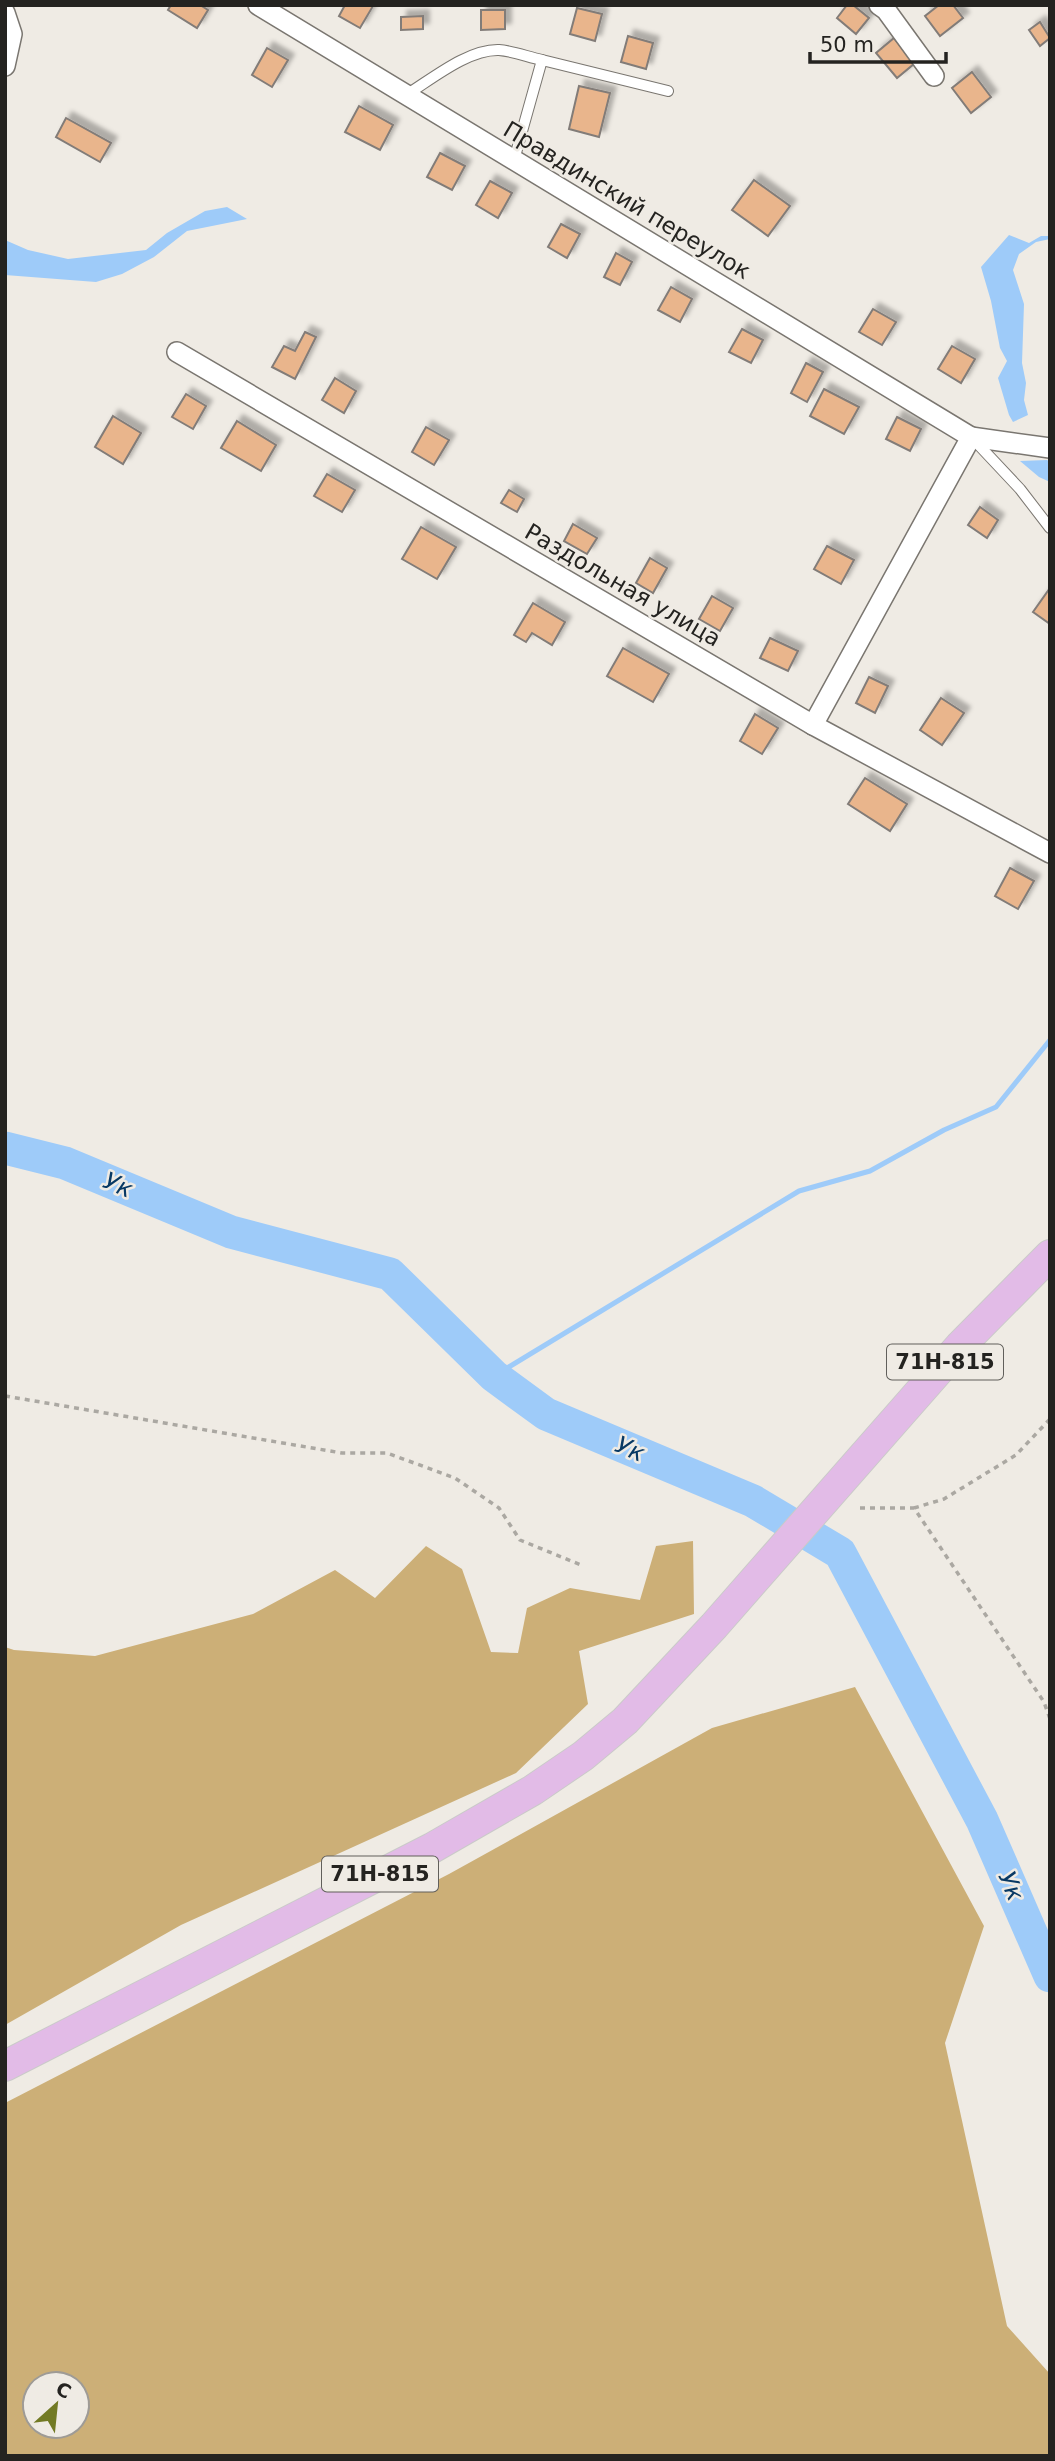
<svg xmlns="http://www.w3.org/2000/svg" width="1055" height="2461" font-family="'DejaVu Sans',sans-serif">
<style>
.forest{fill:#ccaf77;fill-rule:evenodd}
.water{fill:#9ecbf9}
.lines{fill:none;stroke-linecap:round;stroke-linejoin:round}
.stream{stroke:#9ecbf9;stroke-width:5}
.river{stroke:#9ecbf9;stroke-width:33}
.building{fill:#e9b58c;stroke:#827c78;stroke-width:2;filter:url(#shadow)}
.lane-casing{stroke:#7a7670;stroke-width:12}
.street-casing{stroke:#7a7670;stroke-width:22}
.primary-casing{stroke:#cacac9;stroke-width:32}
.path{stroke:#aba8a2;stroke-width:3.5;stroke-dasharray:5 5;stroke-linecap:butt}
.lane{stroke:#fff;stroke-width:10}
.street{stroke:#fff;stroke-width:19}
.primary{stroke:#e2bbe7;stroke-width:30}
.labels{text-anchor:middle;stroke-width:5;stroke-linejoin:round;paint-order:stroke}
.shield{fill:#efebe4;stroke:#615f5b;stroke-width:2}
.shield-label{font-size:21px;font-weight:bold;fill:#242320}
.street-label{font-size:23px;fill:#242320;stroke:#efebe4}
.water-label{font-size:24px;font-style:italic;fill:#083964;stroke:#efebe4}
</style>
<defs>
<filter id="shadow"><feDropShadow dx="6" dy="-6" stdDeviation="2" flood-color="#0004"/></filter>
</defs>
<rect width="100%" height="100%" fill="#efebe4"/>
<g class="forest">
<path d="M693,1541L694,1614L579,1651L588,1704L516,1773L181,1925L5,2025V1647L14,1650L95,1656L253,1614L335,1570L375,1598L426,1546L462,1569L491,1652L518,1653L527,1608L570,1588L640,1600L656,1546Z"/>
<path d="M855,1687L984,1926L945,2043L1007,2326L1050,2374V2456H5V2103L449,1874L712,1728ZM35,2384H77V2426H35Z"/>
</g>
<g class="water">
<path d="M227,207L247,219L187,231L154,257L122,274L96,282L5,275V240L28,250L68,259L146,250L167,233L205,211Z"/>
<path d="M1009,235L1029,243L1041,236H1050V239L1036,242L1019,254L1013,270L1024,304L1022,363L1026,383L1024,400L1028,415L1013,422L1009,415L998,378L1007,361L1000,348L991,301L981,267Z"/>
<path d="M1047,460L1050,462V482L1039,477L1020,461Z"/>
</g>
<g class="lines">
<path class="stream" d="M494,1376L799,1191L870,1171L944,1130L996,1107L1050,1040"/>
<path class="river" d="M5,1148L65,1163L231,1232L390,1274L494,1376L546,1414L753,1501L840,1553L982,1820L1050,1976"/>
</g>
<g class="building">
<path d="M171,5H200L208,10L197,28L168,10Z"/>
<path d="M345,5H372L373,6L360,28L339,16Z"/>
<path d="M847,5H853L869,18L856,34L837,18Z"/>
<path d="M939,5H953L963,18L940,36L925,16Z"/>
<path d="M577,8L602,14L595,41L570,34Z"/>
<path d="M481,10H505V29L481,30Z"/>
<path d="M423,16V29L401,30V17Z"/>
<path d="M1040,22L1050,38L1040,46L1029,30Z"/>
<path d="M628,36L653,43L646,69L621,62Z"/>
<path d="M894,38L915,63L897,78L876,53Z"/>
<path d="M267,48L288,60L272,87L252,75Z"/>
<path d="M972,72L991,97L971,113L952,88Z"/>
<path d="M579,86L610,93L599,137L569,129Z"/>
<path d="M359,106L393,125L380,150L345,132Z"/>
<path d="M66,118L111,143L100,162L56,137Z"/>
<path d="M440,153L465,166L452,190L427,177Z"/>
<path d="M754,180L790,206L768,236L732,210Z"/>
<path d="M490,181L512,193L498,218L476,205Z"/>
<path d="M561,224L580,234L567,258L548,247Z"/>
<path d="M616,253L632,262L620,285L604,277Z"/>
<path d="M671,287L692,299L680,322L658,310Z"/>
<path d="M873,309L896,322L882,345L859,332Z"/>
<path d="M742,329L763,340L751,363L729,352Z"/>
<path d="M305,332L316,337L295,379L272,367L284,346L295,351Z"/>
<path d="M952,346L975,359L961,383L938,369Z"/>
<path d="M806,363L823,372L807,402L791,393Z"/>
<path d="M335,378L356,391L344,413L322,400Z"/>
<path d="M824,389L859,407L844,434L810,416Z"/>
<path d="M186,394L206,406L193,429L172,417Z"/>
<path d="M113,416L141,433L123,464L95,447Z"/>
<path d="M897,417L921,429L910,451L886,439Z"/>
<path d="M237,421L276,445L261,471L221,448Z"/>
<path d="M426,427L449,440L434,465L412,452Z"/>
<path d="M327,474L355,490L342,512L314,496Z"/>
<path d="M509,490L524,499L517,512L501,503Z"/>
<path d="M980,507L998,520L987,538L968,525Z"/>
<path d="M573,524L597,538L587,554L564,541Z"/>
<path d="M421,527L456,547L437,579L402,559Z"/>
<path d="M827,546L854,560L841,584L814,569Z"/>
<path d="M650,558L667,568L653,593L636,583Z"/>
<path d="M1050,588V624L1033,612Z"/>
<path d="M712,596L733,608L720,631L699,619Z"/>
<path d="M533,603L565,622L552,645L532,633L526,642L514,635Z"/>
<path d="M770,638L798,651L788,671L760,658Z"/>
<path d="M623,648L669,674L653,702L607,676Z"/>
<path d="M869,677L888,686L875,713L856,703Z"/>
<path d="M941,698L964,713L942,745L920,730Z"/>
<path d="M755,714L778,728L762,754L740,741Z"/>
<path d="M865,778L907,804L890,831L848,804Z"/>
<path d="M1010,868L1034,881L1018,909L995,896Z"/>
</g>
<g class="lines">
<defs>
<g id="lane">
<path d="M406,95C432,79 468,49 499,50C513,51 528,57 542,60"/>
<path d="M514,160L542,60L668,91"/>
<path d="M974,440L1020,489L1050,528"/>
</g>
<g id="street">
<path d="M258,5L971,437L813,725"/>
<path d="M879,5L886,10L934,76"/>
<path d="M5,13L12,34L5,66"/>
<path d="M177,352L813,725L1050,853"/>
<path d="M971,437L1050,448"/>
</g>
<path id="primary" d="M5,2066L432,1848L533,1790L583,1756L625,1721L714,1626L960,1346L1050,1255"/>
</defs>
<use href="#lane" class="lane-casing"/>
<use href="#street" class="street-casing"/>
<use href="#primary" class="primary-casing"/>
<g class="path">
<path d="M5,1396L342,1453H387L455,1478L499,1508L520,1540L581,1565"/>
<path d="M860,1508H914L1044,1702L1050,1719"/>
<path d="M914,1508L944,1499L1016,1455L1050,1419"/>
</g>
<use href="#lane" class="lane"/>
<use href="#street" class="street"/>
<use href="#primary" class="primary"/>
</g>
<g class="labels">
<g class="shield">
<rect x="887" y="1344.5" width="116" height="35" rx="5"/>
<rect x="322" y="1856.5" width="116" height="35" rx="5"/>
</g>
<g class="shield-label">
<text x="945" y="1369">71Н-815</text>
<text x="380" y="1881">71Н-815</text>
</g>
<g class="street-label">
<text transform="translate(627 200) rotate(31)" y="8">Правдинский переулок</text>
<text transform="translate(623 585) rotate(30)" y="8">Раздольная улица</text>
</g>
<g class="water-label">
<text transform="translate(118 1185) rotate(23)" y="8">Ук</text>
<text transform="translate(630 1449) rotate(23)" y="8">Ук</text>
<text transform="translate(1011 1886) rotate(67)" y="8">Ук</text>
</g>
</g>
<rect width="1055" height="2461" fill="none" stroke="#242320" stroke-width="14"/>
<g transform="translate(56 2405) rotate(27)"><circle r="33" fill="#efebe4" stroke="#9e9b96" stroke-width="2"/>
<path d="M0-5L12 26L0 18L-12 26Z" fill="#727a24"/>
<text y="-10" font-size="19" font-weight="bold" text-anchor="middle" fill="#242320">С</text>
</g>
<path d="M810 52v10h136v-10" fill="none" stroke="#242320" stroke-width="3.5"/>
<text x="820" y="52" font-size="21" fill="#242320" stroke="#efebe4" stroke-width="5" paint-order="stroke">50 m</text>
</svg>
